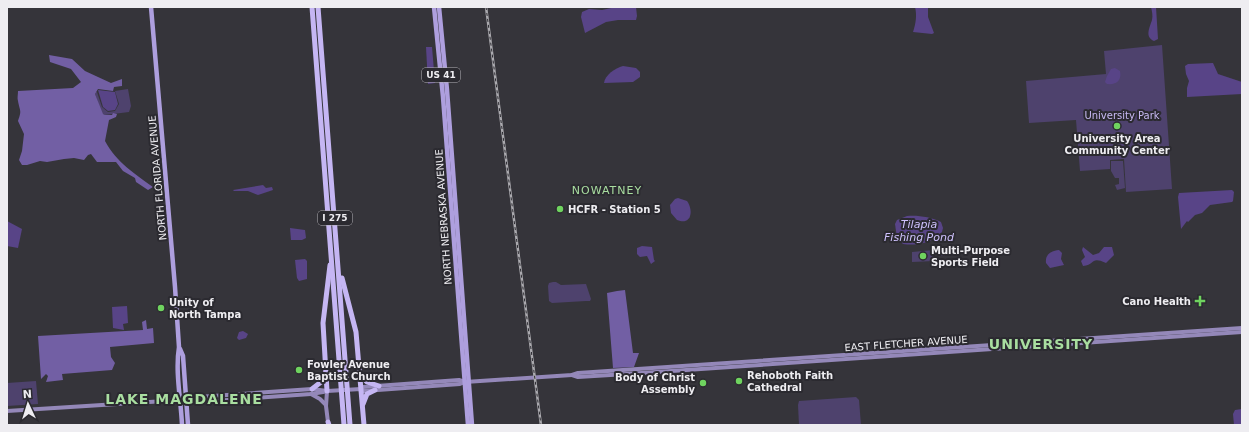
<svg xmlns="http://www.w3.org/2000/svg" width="1249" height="432" font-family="'DejaVu Sans',sans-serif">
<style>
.green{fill:#4e426d}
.forest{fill:#725fa4}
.water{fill:#584487}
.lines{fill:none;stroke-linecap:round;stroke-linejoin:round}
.secondary{stroke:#9488b9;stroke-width:4}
.primary{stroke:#ae9fde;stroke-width:4.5}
.motorway{stroke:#c5b6f3;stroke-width:5}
.rail-casing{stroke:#abaaaf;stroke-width:2.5}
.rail{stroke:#2b2a30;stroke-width:1;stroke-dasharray:3;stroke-linecap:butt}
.poi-dot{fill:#6fd35f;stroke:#2b2a30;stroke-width:1.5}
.labels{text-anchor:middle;stroke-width:4;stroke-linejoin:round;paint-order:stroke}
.shield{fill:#2b2a30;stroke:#b4b2b7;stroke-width:1}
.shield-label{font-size:9px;font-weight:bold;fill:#eeedf1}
.park-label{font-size:10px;fill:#c7b9f3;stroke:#2b2a30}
.poi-label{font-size:10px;font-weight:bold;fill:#eeedf1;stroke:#2b2a30;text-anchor:start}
.street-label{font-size:10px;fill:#eeedf1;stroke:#2b2a30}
.neighbourhood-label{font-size:11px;letter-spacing:1px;fill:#a9dea0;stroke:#2b2a30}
.water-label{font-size:11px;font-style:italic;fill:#cfc2fd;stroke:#2b2a30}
.district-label{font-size:14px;font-weight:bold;letter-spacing:1px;fill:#a9dea0;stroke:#2b2a30}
</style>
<rect width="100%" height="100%" fill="#35343a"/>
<g class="green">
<path d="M1162,45L1172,189L1126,192L1124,159L1110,160V169L1080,171L1076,120L1029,123L1026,81L1106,74L1104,51Z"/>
<path d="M128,89L131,106L129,112L105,115L102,114L95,94L96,92H97L102,107L108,112L115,111L119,104L115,91Z"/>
<path d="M1111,161H1123L1125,188L1117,190L1115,185L1119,184V178H1115L1111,171Z"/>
<path d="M940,248H954V255L941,256Z"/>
<path d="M934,250V261L912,262V252Z"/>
<path d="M553,282H556L561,285L586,284L591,299L590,301H586L552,303L549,301L548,286L549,283Z"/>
<path d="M36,381L38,404L7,406V383Z"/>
<path d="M856,397L859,400L861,425H799L798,405L799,401Z"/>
</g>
<g class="forest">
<path d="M49,55L72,59L85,71L111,83L122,79V86L114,87L113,91L98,89L95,94L103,114L105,115H112L113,113L117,114L116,117L109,120L105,141C117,163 134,173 153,187L148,190L136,182L135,178L123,171L116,162H97L91,154L88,155L84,160L74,158L64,159L47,162L40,161L27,165H22L19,160L22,151L24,134L18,121C22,110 20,112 18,101C17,98 18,95 18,91L73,88L81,82L71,69L50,62Z"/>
<path d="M625,290L633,353H639L634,367L613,368L607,293L617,291Z"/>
<path d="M146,320L147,329L153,328L154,343L110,347L111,357L115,363L112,370L62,374L63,380L46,382L48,376L46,374L41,379L38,336L143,330L142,322Z"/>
</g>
<g class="water">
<path d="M616,7H636L637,16L636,20H618L606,22L585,33L581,17L582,12L589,9L602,10Z"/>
<path d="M915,7H928V17L934,33L932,34L913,32C916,23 917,15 915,7Z"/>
<path d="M1151,7H1156L1158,39L1154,41C1145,37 1149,29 1152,20C1153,16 1152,11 1151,7Z"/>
<path d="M426,47H432L435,83L428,84Z"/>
<path d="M1213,63L1218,74L1242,82V94L1187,97V88L1189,81L1186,74L1185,66L1188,64Z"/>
<path d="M623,66L636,68L640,72V77L633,82L604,83C605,75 615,68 623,66Z"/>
<path d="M1115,68L1120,71C1122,81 1116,85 1107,84L1105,82L1107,76L1111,69Z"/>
<path d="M98,90L115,92L118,104L115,110L108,111L103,107Z"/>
<path d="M263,185L266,188L272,187L273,190L258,195L248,191H234L233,190Z"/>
<path d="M1232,190L1234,192L1233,201L1232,202L1210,205L1202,213L1195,215L1188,222L1187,221L1181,229L1178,197L1179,193Z"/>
<path d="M678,198L687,201C694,211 691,226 677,220L671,213L670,205L675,199Z"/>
<path d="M907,216C918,215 931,217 941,222L943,228L942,232C931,243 918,246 903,244L897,238L895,224L897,220Z"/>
<path d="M7,221L22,229L18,248L7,246Z"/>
<path d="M290,228L305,230L306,238L302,240H291Z"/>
<path d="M642,246L652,247L654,260L655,261L651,264L647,256L640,257L637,254V248Z"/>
<path d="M1083,247L1093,255L1099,253L1104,247H1112L1114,255L1106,263C1090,256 1096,265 1083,266L1081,261L1085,257L1082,250Z"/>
<path d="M1059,250L1062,253L1061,259L1064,265L1050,268L1046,263C1045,255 1050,251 1059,250Z"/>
<path d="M305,259L307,261V279L299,281L297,278L295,260Z"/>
<path d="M127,306L128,323L123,324L124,330L113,328L112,307Z"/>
<path d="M243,331L248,334L246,338L239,340L237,338L239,332Z"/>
<path d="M1242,409V425H1234L1233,414L1235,410Z"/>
</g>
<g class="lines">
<g class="secondary">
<path d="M572,375L578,377L627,374L1242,332"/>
<path d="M361,389L363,387L459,380L465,382L572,375L578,373L593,372L1242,328"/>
<path d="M327,391L326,406L328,422"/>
<path d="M311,394L320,399L326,405"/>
<path d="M190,400L199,402L311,394L323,392L327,391"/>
<path d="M7,411L181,400L198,397L312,389L327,391L361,389L364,391L460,384L465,382"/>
</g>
<g class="primary">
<path d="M151,7L175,287L179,347C175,372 181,400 182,425"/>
<path d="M434,7L443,97L468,425"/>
<path d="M439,7L447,90L472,425"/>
<path d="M180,349L183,356L188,425"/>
</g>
<g class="motorway">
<path d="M312,7L344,425"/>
<path d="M318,7L350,425"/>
<path d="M342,278L356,332L364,425"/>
<path d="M360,375L367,382L379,386"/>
<path d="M312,389L321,382L324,374"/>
<path d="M327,391L323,323L330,265"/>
<path d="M363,404L367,394L375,390"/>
<path d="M328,422L329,425"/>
</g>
<defs>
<path id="rail" d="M486,7L541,425"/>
</defs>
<use href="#rail" class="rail-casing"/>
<use href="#rail" class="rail"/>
</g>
<g class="poi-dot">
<circle cx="1117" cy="126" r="4"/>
<circle cx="560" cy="209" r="4"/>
<circle cx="923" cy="256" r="4"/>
<path d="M1198 295h4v4h4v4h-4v4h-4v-4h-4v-4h4z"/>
<circle cx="161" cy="308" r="4"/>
<circle cx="299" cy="370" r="4"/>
<circle cx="739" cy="381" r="4"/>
<circle cx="703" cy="383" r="4"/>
</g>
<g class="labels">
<g class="shield">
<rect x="422" y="68" width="38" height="14" rx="3"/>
<rect x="318" y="211" width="34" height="14" rx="3"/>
</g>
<g class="shield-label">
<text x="441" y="78">US 41</text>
<text x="335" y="221">I 275</text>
</g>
<g class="park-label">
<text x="1122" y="119">University Park</text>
</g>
<g class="poi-label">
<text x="1117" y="142" text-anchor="middle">University Area<tspan x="1117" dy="12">Community Center</tspan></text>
<text x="568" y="213">HCFR - Station 5</text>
<text x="931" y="254">Multi-Purpose<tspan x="931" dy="12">Sports Field</tspan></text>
<text x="1191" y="305" text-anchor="end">Cano Health</text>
<text x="169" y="306">Unity of<tspan x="169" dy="12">North Tampa</tspan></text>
<text x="307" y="368">Fowler Avenue<tspan x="307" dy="12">Baptist Church</tspan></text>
<text x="747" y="379">Rehoboth Faith<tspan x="747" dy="12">Cathedral</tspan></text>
<text x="695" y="381" text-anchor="end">Body of Christ<tspan x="695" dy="12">Assembly</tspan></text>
</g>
<g class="street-label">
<text transform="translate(157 178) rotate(-95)" y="4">NORTH FLORIDA AVENUE</text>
<text transform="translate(443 217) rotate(-94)" y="4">NORTH NEBRASKA AVENUE</text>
<text transform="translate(906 343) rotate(-4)" y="4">EAST FLETCHER AVENUE</text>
</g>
<g class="neighbourhood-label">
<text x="607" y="194">NOWATNEY</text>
</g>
<g class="water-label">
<text x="919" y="228">Tilapia<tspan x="919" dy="13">Fishing Pond</tspan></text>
</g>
<g class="district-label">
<text x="1041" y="349">UNIVERSITY</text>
<text x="184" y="404">LAKE MAGDALENE</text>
</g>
</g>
<rect width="1249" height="432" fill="none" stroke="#eeedf1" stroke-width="16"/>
<g transform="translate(28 404) rotate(356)" stroke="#2b2a30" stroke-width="3" paint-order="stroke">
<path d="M0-3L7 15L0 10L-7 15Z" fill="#eeedf1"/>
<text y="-6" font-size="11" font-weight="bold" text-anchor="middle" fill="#eeedf1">N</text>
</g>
</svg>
